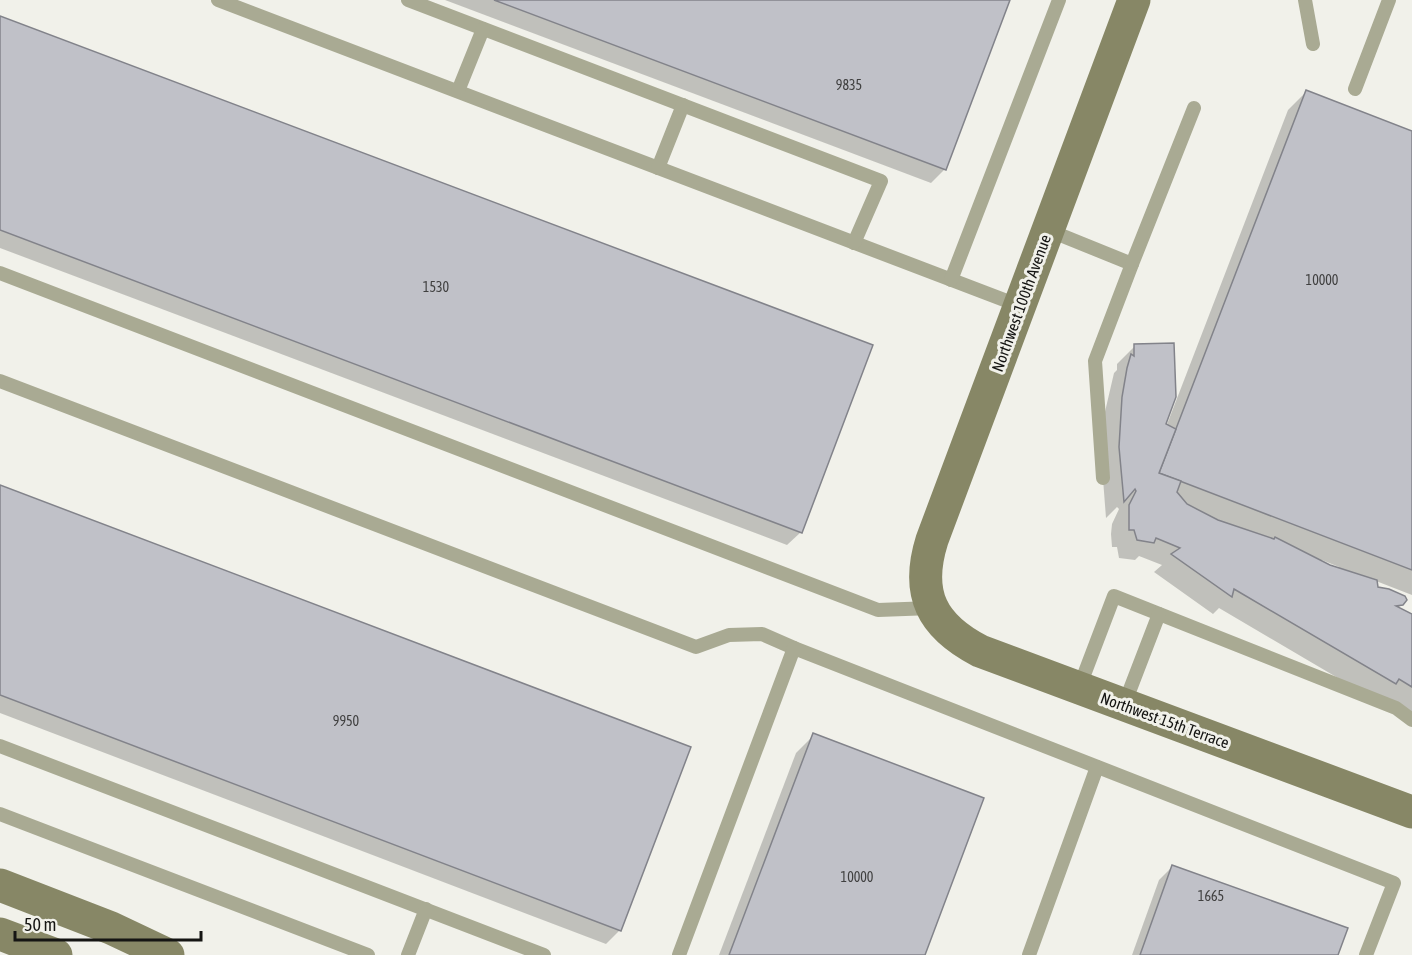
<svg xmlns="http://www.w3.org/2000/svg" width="1412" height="955" font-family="'Asap Condensed',sans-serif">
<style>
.shadow{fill:#0003;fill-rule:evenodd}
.building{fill:#c0c1c8;stroke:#82838a;stroke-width:1.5}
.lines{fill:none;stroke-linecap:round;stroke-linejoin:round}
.lane{stroke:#a9aa93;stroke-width:14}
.secondary{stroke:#878766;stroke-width:33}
.labels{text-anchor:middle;stroke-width:6;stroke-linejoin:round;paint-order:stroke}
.number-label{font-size:14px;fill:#404040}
.street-label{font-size:16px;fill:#151513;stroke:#f1f1ea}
</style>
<rect width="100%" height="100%" fill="#f1f1ea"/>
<g class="shadow">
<path d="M445,0H1008L944,170L931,183Z"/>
<path d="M0,17L801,532L787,545L0,248Z"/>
<path d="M1306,92L1412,132V595L1376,581V588L1402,604L1398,608L1412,615V715L1377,701L1219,608L1213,614L1154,572L1162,565L1139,556L1135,560L1119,558L1117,547H1112L1111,534L1112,524L1119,509L1117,507L1106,518L1102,466L1104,416L1114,373L1117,370V364L1135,346L1166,427L1288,110ZM1322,560L1339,567L1338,569L1321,562Z"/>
<path d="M0,486L620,930L606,944L0,713Z"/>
<path d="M814,735L923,955H719L796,753Z"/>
<path d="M1173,866L1336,955H1132L1159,880Z"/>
</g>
<g class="building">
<path d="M494,0H1010L946,170Z"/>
<path d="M0,16L873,345L802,533L0,230Z"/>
<path d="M1306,90L1412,131V570L1159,473Z"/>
<path d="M1174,343L1176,397L1166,424L1176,429L1159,473L1181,481L1177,492L1187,504L1218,520L1274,539L1275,537L1330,565L1377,580L1378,587L1389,589L1405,596L1407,600L1403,605L1396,606L1412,614V687L1399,679L1396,684L1234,589L1232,597L1171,554L1180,548L1156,538L1154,543L1137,540L1134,530H1129V505L1136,491L1135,489L1124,502L1119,447L1122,397L1127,368L1131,354L1134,356V344Z"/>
<path d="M0,485L691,747L621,931L0,695Z"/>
<path d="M813,733L984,798L925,955H729Z"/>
<path d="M1172,865L1348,928L1338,955H1140Z"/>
</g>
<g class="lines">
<g class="lane">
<path d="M218,0L1020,306"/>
<path d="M408,0L881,181L854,243"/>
<path d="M1305,0L1313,44"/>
<path d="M1355,89L1389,0"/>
<path d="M458,91L483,29"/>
<path d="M658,168L683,105"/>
<path d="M1048,230L1132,264L1095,361L1103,478"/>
<path d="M1132,264L1194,108"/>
<path d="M0,273L878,610L932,608"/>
<path d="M951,280L1059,0"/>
<path d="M0,381L696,647L729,635L762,634L794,648"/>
<path d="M1079,688L1114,596L1396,708L1412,720"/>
<path d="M1124,705L1159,614"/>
<path d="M0,746L544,955"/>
<path d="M0,814L368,955"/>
<path d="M408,955L426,909"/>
<path d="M679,955L794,648L1394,883L1366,955"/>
<path d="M1029,955L1097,767"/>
</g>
<g class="secondary">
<path d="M1134,0L932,540C915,594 932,626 980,651L1412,812"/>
<path d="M0,885L111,928L168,955"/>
<path d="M0,934L56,955"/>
</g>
</g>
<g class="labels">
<g class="number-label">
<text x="849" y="90">9835</text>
<text x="1322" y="285">10000</text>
<text x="436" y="292">1530</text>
<text x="346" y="726">9950</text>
<text x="857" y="882">10000</text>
<text x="1211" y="901">1665</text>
</g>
<g class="street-label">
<text transform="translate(1021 303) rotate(-70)" y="6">Northwest 100th Avenue</text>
<text transform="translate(1165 720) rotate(20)" y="6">Northwest 15th Terrace</text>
</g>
</g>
<path d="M15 931v9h186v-9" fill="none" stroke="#151513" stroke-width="3"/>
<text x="24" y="931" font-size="18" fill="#151513" stroke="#f1f1ea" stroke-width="4.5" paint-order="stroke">50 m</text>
</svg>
